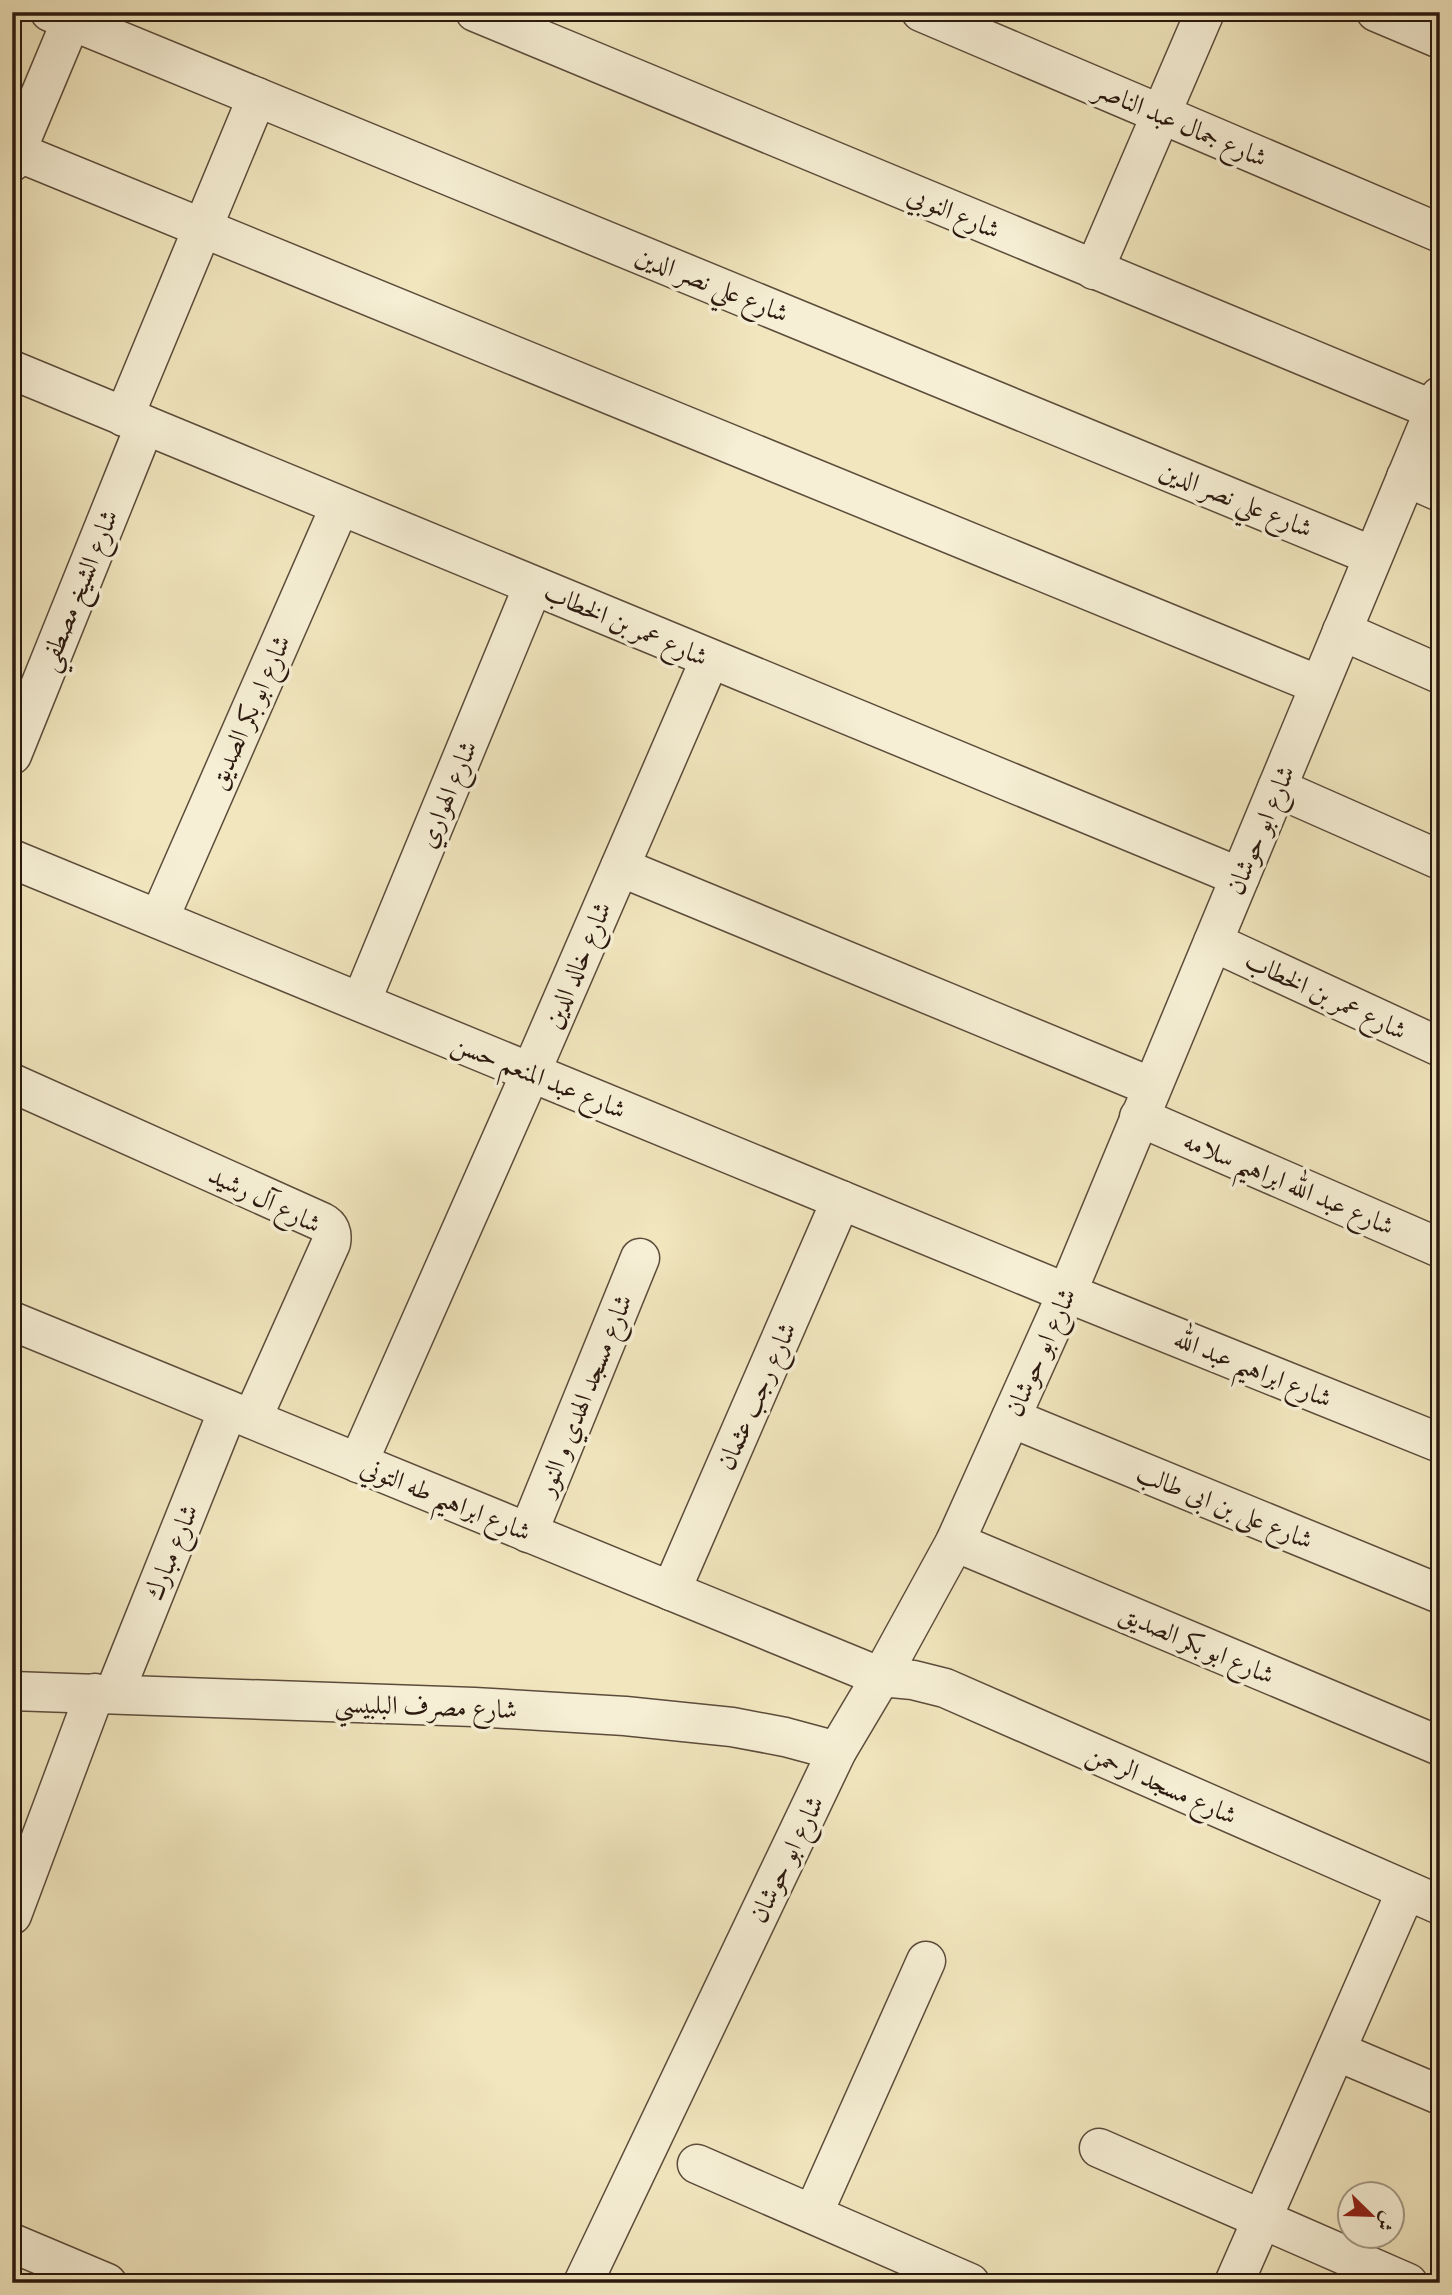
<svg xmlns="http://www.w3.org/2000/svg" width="1452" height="2295" font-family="'IM FELL DW Pica',Amiri,serif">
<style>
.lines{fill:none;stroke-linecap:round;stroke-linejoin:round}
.minor-casing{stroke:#5c4c3b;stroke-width:41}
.minor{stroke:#f6efd5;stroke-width:38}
.labels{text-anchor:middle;stroke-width:7;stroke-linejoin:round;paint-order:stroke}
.street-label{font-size:26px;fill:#2b190f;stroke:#f6efd5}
</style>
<rect width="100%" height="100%" fill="#f1e6be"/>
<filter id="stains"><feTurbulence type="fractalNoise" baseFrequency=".00286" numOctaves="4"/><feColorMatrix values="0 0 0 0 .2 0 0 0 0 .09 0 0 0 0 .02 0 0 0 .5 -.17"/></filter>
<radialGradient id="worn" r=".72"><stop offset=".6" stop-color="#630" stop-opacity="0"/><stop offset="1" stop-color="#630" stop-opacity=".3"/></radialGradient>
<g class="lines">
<defs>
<g id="minor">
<path d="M50,12L1373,556"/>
<path d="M475,12L1434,410"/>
<path d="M921,12L1440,233"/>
<path d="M1376,12L1440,39"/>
<path d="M12,150L1319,685"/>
<path d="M12,162L71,21"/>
<path d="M1094,270L1205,12"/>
<path d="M12,370L1240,877"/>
<path d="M124,417L257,97"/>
<path d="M1406,477L1440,492"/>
<path d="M1342,631L1440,674"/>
<path d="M12,755L145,425"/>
<path d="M1277,788L1440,860"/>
<path d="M12,859L1067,1293L1440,1443"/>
<path d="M620,867L1152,1087"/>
<path d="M159,919L340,506"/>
<path d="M1213,942L1440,1047"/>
<path d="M361,1002L533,586"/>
<path d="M12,1083L322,1222C330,1226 333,1233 331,1243L252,1419"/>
<path d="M1139,1117L1440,1248"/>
<path d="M12,1321L881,1677L913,1680L945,1688L1440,1905"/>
<path d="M1011,1418L1440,1594"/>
<path d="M358,1463L531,1072L710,659"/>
<path d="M528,1533L640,1258"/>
<path d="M955,1542L1440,1746"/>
<path d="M671,1591L841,1200"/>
<path d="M12,1691L474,1707L625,1716L732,1727L785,1737L837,1751"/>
<path d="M114,1694L228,1410"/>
<path d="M12,1915L95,1693"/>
<path d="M1336,2051L1440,2095"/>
<path d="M1099,2148L1408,2283"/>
<path d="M697,2164L970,2283"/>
<path d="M813,2214L926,1961"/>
<path d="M12,2243L107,2283"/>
<path d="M583,2283L837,1751L881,1677L955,1542L1067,1293L1440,396"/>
<path d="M1234,2283L1406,1891"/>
</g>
</defs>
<use href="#minor" class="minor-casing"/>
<use href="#minor" class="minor"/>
</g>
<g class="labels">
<g class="street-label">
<text transform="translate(1181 123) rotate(23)" y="9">شارع جمال عبد الناصر</text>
<text transform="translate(954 212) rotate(23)" y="9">شارع النوبي</text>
<text transform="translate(712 284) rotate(22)" y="9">شارع علي نصر الدين</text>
<text transform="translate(1236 499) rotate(22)" y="9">شارع علي نصر الدين</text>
<text transform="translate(78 590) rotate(-68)" y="9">شارع الشيخ مصطفي</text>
<text transform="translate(626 624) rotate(23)" y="9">شارع عمر بن الخطاب</text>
<text transform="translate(249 712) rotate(-66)" y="9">شارع ابو بكر الصديق</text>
<text transform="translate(447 794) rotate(-67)" y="9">شارع الهواري</text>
<text transform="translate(1260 830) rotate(-67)" y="9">شارع ابو حوشان</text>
<text transform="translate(577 965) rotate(-67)" y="9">شارع خالد الدين</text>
<text transform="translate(1326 995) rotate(25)" y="9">شارع عمر بن الخطاب</text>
<text transform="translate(539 1076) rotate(22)" y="9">شارع عبد المنعم حسن</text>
<text transform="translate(1289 1183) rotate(23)" y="9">شارع عبد الله ابراهيم سلامه</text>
<text transform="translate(265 1199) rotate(26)" y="9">شارع آل رشيد</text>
<text transform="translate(1040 1352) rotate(-66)" y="9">شارع ابو حوشان</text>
<text transform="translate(1253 1368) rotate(22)" y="9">شارع ابراهيم عبد الله</text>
<text transform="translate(584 1395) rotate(-68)" y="9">شارع مسجد الهدي و النور</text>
<text transform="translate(756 1396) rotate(-66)" y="9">شارع رجب عثمان</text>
<text transform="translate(446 1499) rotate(22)" y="9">شارع ابراهيم طه التوني</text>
<text transform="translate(1225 1506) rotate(22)" y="9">شارع على بن ابى طالب</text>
<text transform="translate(171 1552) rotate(-68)" y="9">شارع مبارك</text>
<text transform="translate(1197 1644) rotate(23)" y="9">شارع ابو بكر الصديق</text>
<text transform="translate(426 1706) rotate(2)" y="9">شارع مصرف البلبيسي</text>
<text transform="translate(1162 1784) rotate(24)" y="9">شارع مسجد الرحمن</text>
<text transform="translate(786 1859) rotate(-64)" y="9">شارع ابو حوشان</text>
</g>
</g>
<rect width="1452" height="2295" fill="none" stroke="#f1e6be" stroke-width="42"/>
<rect x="14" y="14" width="1424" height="2267" fill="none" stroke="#2b190f" stroke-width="3.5"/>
<rect x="21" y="21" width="1410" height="2253" fill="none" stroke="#2b190f" stroke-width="2"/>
<g transform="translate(1371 2215) rotate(113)"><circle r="33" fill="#f6efd5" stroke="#a59986" stroke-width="2"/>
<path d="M0-5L12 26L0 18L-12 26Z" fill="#8f2418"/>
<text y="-10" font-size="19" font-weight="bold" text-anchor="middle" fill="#2b190f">ش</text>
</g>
<rect width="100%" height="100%" filter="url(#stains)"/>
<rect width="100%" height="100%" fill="url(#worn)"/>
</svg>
